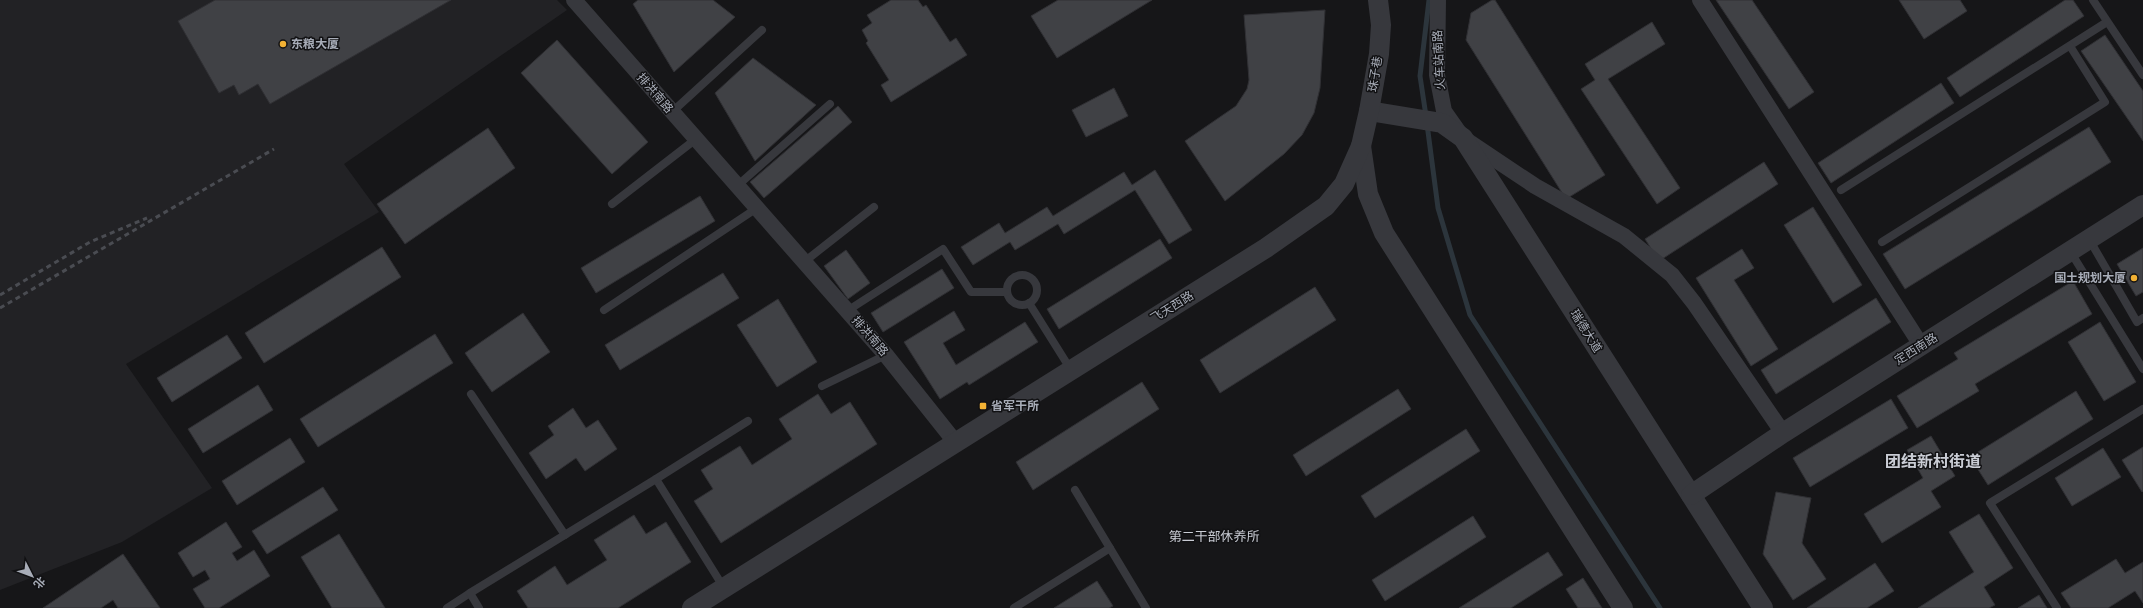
<svg xmlns="http://www.w3.org/2000/svg" width="2143" height="608" font-family="Barlow,'Noto Sans SC',sans-serif">
<style>
.built{fill:#222225}
.lines{fill:none;stroke-linecap:round;stroke-linejoin:round}
.stream{stroke:#2c353c;stroke-width:5}
.building{fill:#404145;stroke:#303034}
.service{stroke:#37383d;stroke-width:8}
.minor{stroke:#37383d;stroke-width:16}
.tertiary{stroke:#37383d;stroke-width:20}
.rail{stroke:#4a4c52;stroke-width:3;stroke-dasharray:5 4;stroke-linecap:butt}
.poi-dot{fill:#f2b134;stroke:#111113;stroke-width:1.5}
.labels{text-anchor:middle;stroke-width:3;stroke-linejoin:round;paint-order:stroke}
.poi-label{font-size:12px;font-weight:bold;fill:#a8adb8;stroke:#111113;text-anchor:start}
.street-label{font-size:12px;fill:#a8adb8;stroke:#111113}
.neighbourhood-label{font-size:13px;fill:#c9ccd4;stroke:#111113}
.district-label{font-size:16px;font-weight:bold;fill:#c9ccd4;stroke:#111113}
</style>
<rect width="100%" height="100%" fill="#161618"/>
<path class="built" d="M0,0H557L567,10L344,164L379,212L126,364L212,488L122,542L0,590Z"/>
<g class="lines">
<g class="stream">
<path d="M1426,116L1420,76L1429,0"/>
<path d="M1427,124L1438,208L1470,315L1660,608"/>
</g>
</g>
<g class="building">
<path d="M215,0H451L270,104L258,84L239,95L234,85L219,93L178,21Z"/>
<path d="M638,0H713L735,17L674,72L633,4Z"/>
<path d="M891,0H918L923,7L926,5L950,42L956,38L967,55L891,102L881,85L889,80L866,43L868,41L862,30L872,23L867,15Z"/>
<path d="M1058,0H1152L1057,58L1031,16Z"/>
<path d="M1492,0H1495L1605,175L1566,199L1466,40L1471,13Z"/>
<path d="M1716,0H1752L1814,92L1789,109Z"/>
<path d="M1899,0H1960L1967,11L1924,39Z"/>
<path d="M2065,0H2073L2084,16L1960,97L1947,78Z"/>
<path d="M1325,10L1320,88L1314,113L1302,135L1284,154L1225,201L1185,141L1236,106L1247,89L1249,80L1244,15Z"/>
<path d="M1652,22L1665,44L1608,79L1680,188L1657,204L1581,89L1595,80L1585,64Z"/>
<path d="M2105,35L2143,91V141L2081,51Z"/>
<path d="M557,40L648,142L612,174L521,73Z"/>
<path d="M753,58L816,105L755,161L715,93Z"/>
<path d="M1941,83L1954,103L1831,183L1818,163Z"/>
<path d="M1114,88L1128,116L1086,137L1072,110Z"/>
<path d="M838,106L852,122L764,198L750,182Z"/>
<path d="M2089,127L2111,162L1905,289L1883,254Z"/>
<path d="M488,128L515,168L405,244L377,204Z"/>
<path d="M1764,162L1778,184L1659,261L1645,239Z"/>
<path d="M1155,170L1192,230L1169,244L1135,190L1064,234L1058,224L1015,250L1010,242L973,265L961,247L999,223L1005,233L1047,207L1053,216L1124,172L1132,185Z"/>
<path d="M700,196L715,221L596,293L581,268Z"/>
<path d="M1813,207L1862,285L1833,303L1784,225Z"/>
<path d="M1160,239L1172,258L1059,329L1047,309Z"/>
<path d="M382,247L401,277L264,363L245,333Z"/>
<path d="M2143,248V292L2136,296L2117,264Z"/>
<path d="M1742,249L1754,268L1734,280L1778,349L1751,366L1696,278Z"/>
<path d="M846,250L870,283L848,299L824,266Z"/>
<path d="M942,269L954,288L883,332L871,313Z"/>
<path d="M723,273L739,298L620,370L605,345Z"/>
<path d="M2073,281L2092,314L1975,384L1979,391L1917,428L1897,396L1958,359L1954,353Z"/>
<path d="M1315,287L1336,320L1220,393L1200,360Z"/>
<path d="M1876,298L1891,322L1776,394L1761,370Z"/>
<path d="M778,299L817,362L777,387L737,325Z"/>
<path d="M954,311L965,330L943,343L956,365L1025,322L1038,342L969,385L967,382L940,399L904,342Z"/>
<path d="M523,313L550,352L492,392L465,353Z"/>
<path d="M2100,322L2136,382L2104,401L2068,342Z"/>
<path d="M435,334L453,363L318,447L300,419Z"/>
<path d="M227,335L242,358L172,402L157,378Z"/>
<path d="M1142,382L1159,409L1033,490L1016,462Z"/>
<path d="M258,385L273,410L203,453L188,429Z"/>
<path d="M1398,389L1411,409L1306,476L1293,455Z"/>
<path d="M2076,391L2093,419L1988,485L1970,457Z"/>
<path d="M818,394L831,414L850,402L877,444L721,543L694,501L713,489L701,470L740,446L752,465L792,439L779,419Z"/>
<path d="M1891,399L1908,428L1810,487L1793,458Z"/>
<path d="M573,408L586,428L598,420L617,449L585,471L576,458L546,479L529,453L554,435L548,426Z"/>
<path d="M1466,429L1480,451L1375,518L1361,496Z"/>
<path d="M1931,436L1955,476L1931,491L1941,507L1882,543L1864,514L1923,478L1907,450Z"/>
<path d="M290,438L305,462L237,505L222,481Z"/>
<path d="M2143,447V491L2142,492L2122,460Z"/>
<path d="M2103,448L2121,477L2072,506L2055,478Z"/>
<path d="M323,487L338,510L267,554L252,531Z"/>
<path d="M1776,492L1811,498L1802,543L1826,579L1793,600L1763,554Z"/>
<path d="M1979,514L2013,568L1984,587L1995,605L1989,608H1918L1974,572L1949,532Z"/>
<path d="M634,515L646,534L666,522L691,562L618,608H528L517,591L555,566L567,585L607,560L594,540Z"/>
<path d="M1473,516L1486,537L1385,601L1372,580Z"/>
<path d="M226,522L242,547L232,553L237,561L254,550L270,576L219,608H205L193,589L210,579L205,570L193,577L178,553Z"/>
<path d="M339,534L385,608H332L301,557Z"/>
<path d="M1548,552L1563,575L1511,608H1459Z"/>
<path d="M123,554L160,608H118L113,600L101,608H43Z"/>
<path d="M2116,559L2125,573L2143,562V603L2135,591L2108,608H2071L2061,593Z"/>
<path d="M1875,563L1894,591L1867,608H1807Z"/>
<path d="M1583,578L1602,608H1578L1566,589Z"/>
<path d="M1097,581L1113,606L1109,608H1054Z"/>
<path d="M2039,595L2047,608H2018Z"/>
</g>
<g class="lines">
<g class="service">
<path d="M2093,0L2143,75"/>
<path d="M672,112L762,30"/>
<path d="M737,186L830,104"/>
<path d="M1841,190L2107,22"/>
<path d="M612,204L696,139"/>
<path d="M2089,239L2137,322L2143,318"/>
<path d="M1882,242L2105,102L2070,46"/>
<path d="M2070,251L2143,369"/>
<path d="M804,262L874,207"/>
<circle cx="1022" cy="290" r="15"/>
<path d="M1029,303L1071,370"/>
<path d="M604,310L757,208"/>
<path d="M847,311L943,249L971,292H1006"/>
<path d="M822,386L886,355"/>
<path d="M471,394L565,535"/>
<path d="M1075,490L1146,608"/>
<path d="M724,588L656,479L748,421"/>
<path d="M447,608L470,593"/>
<path d="M479,608L470,593L656,479"/>
<path d="M1014,608L1110,548"/>
<path d="M2057,608L1990,503L2143,409"/>
</g>
<g class="minor">
<path d="M574,0L886,355L956,443"/>
<path d="M1438,0L1437,75L1444,111L1463,138L1535,186L1624,236L1672,275L1694,303L1783,433"/>
<path d="M1700,0L1921,345"/>
</g>
<g class="tertiary">
<path d="M1369,111L1442,123L1463,138L1763,608"/>
<path d="M1361,146L1368,194L1384,233L1623,608"/>
<path d="M1691,495L1783,433L2143,205"/>
<path d="M692,608L1266,248L1326,206L1344,184L1361,146L1369,111L1379,54L1381,25L1378,0"/>
</g>
<g class="rail">
<path d="M0,295L90,242L147,218"/>
<path d="M0,308L274,149"/>
</g>
</g>
<g class="poi-dot">
<circle cx="283" cy="44" r="4"/>
<circle cx="2134" cy="278" r="4"/>
<rect x="979" y="402" width="8" height="8" rx="2"/>
</g>
<g class="labels">
<g class="poi-label">
<text x="291" y="48">东粮大厦</text>
<text x="2126" y="282" text-anchor="end">国土规划大厦</text>
<text x="991" y="410">省军干所</text>
</g>
<g class="street-label">
<text transform="translate(1439 60) rotate(-93)" y="4">火车站南路</text>
<text transform="translate(1375 74) rotate(-81)" y="4">珠子巷</text>
<text transform="translate(655 93) rotate(49)" y="4">排洪南路</text>
<text transform="translate(1172 307) rotate(-32)" y="4">飞天西路</text>
<text transform="translate(1586 331) rotate(58)" y="4">瑞德大道</text>
<text transform="translate(870 336) rotate(49)" y="4">排洪南路</text>
<text transform="translate(1916 349) rotate(-32)" y="4">定西南路</text>
</g>
<g class="neighbourhood-label">
<text x="1214" y="541">第二干部休养所</text>
</g>
<g class="district-label">
<text x="1933" y="467">团结新村街道</text>
</g>
</g>
<g transform="translate(32 576) rotate(132)" stroke="#111113" stroke-width="3" paint-order="stroke">
<path d="M0-3L7 15L0 10L-7 15Z" fill="#a8adb8"/>
<text y="-6" font-size="11" font-weight="bold" text-anchor="middle" fill="#a8adb8">北</text>
</g>
</svg>
